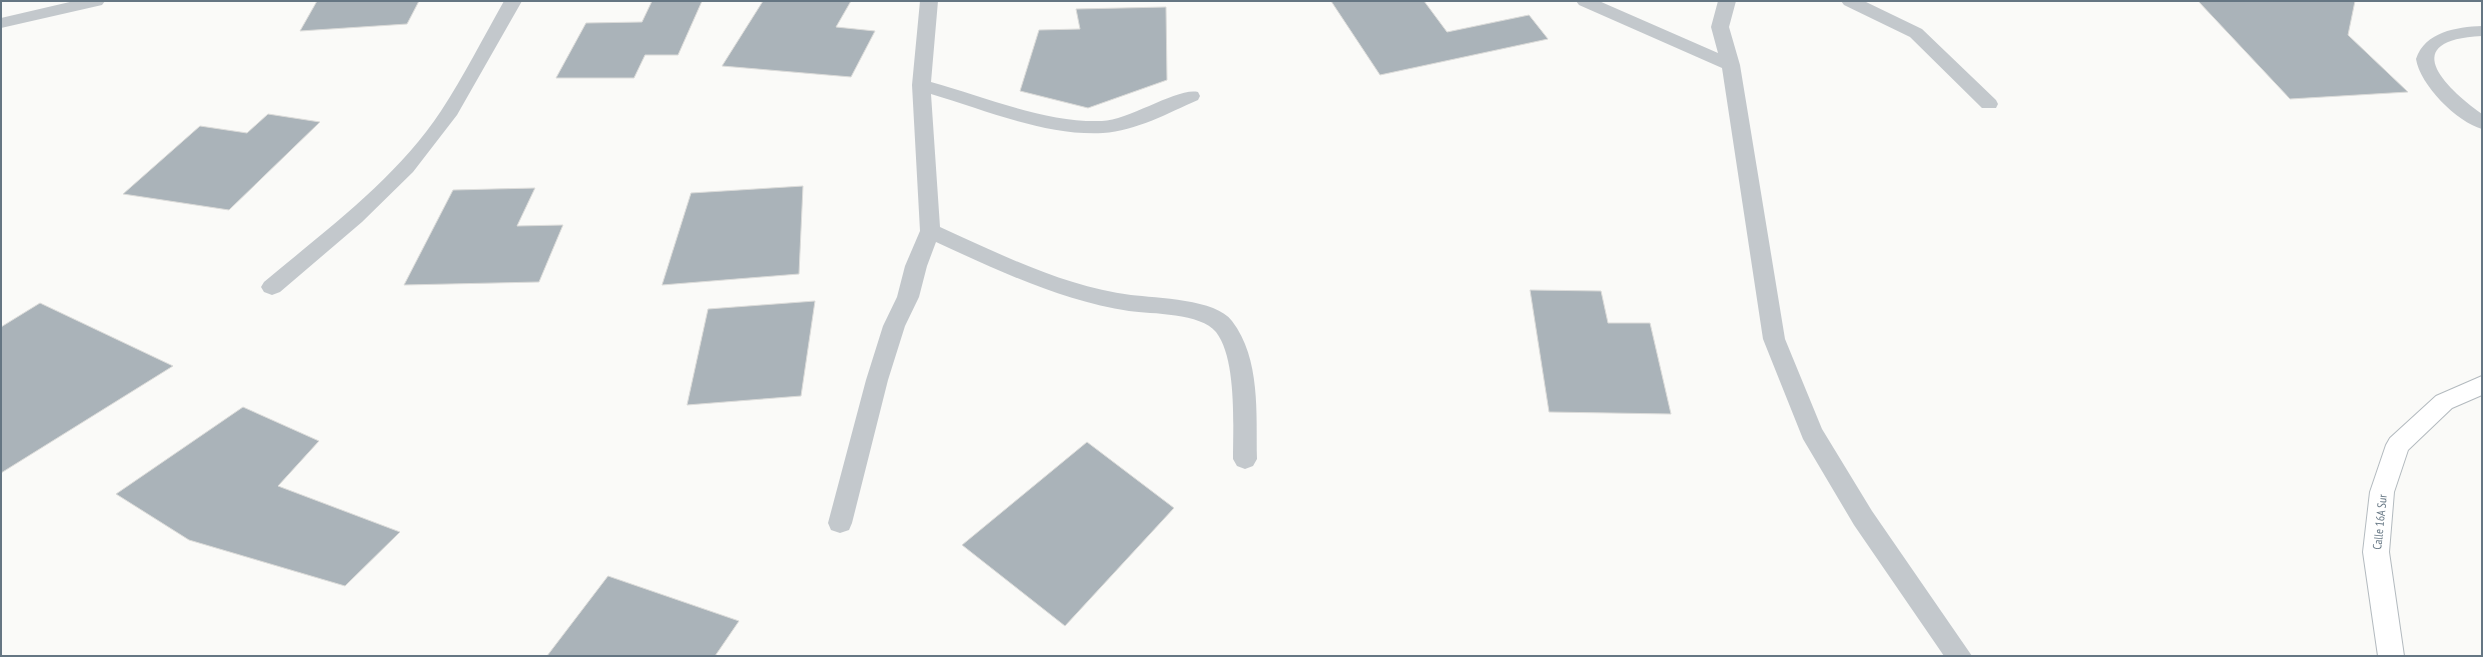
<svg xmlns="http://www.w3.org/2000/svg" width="2483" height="657" font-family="'PT Sans Narrow',sans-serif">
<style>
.building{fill:#aab3b9;stroke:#dcdcda}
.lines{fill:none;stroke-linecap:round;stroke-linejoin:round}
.secondary-casing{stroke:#b3babf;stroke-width:2}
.service{fill:#c3c8cc;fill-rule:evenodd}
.secondary{fill:#fff;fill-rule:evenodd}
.labels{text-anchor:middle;stroke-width:4;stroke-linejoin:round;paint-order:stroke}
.street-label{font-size:12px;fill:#657683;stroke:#fff}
</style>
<rect width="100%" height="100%" fill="#fafaf8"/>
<g class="building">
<path d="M317,1H419L407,24L300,31Z"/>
<path d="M652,1H702L678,55H645L634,78H556L586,23L642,22Z"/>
<path d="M763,1H851L836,27L875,31L851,77L722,66Z"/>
<path d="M1331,1H1424L1447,32L1529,15L1548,39L1380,75Z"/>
<path d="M2198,1H2355L2348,35L2408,92L2290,99Z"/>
<path d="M1166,7L1167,80L1088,108L1020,91L1039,30L1080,29L1076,9Z"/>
<path d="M268,114L320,122L229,210L123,194L200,126L247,133Z"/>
<path d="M803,186L799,274L662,285L691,193Z"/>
<path d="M535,188L517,226L563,225L539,282L404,285L453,190Z"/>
<path d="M1530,290L1601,291L1608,323H1650L1671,414L1549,412Z"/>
<path d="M815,301L801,396L687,405L708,309Z"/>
<path d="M40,303L173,366L1,473V327Z"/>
<path d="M243,407L319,441L278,486L400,532L345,586L189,540L116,494Z"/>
<path d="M1087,442L1174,508L1065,626L962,545Z"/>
<path d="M608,576L739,621L715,656H547Z"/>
</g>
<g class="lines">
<defs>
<path id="secondary" d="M2482,376V395L2452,408L2408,450L2394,492L2389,552L2404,656H2378L2363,552L2370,492L2386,445L2390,438L2436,396Z"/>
</defs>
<use href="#secondary" class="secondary-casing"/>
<g class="service">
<path d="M74,1H105L102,5L1,28V18Z"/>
<path d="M504,1H522L457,115L413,172L362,222L280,292L272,295L264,292L261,287L264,282C326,230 396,179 441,111C464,76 483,38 504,1Z"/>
<path d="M920,1H938L931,82C985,97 1046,123 1102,121C1130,120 1178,87 1198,92L1200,96L1198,100C1168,113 1136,131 1103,133C1046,136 985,110 931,94L940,227C1000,254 1065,287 1131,295C1157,298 1216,299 1232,321C1261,359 1256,414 1257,459L1253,466L1245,469L1237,466L1233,459C1233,426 1237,359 1216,332C1201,313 1152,314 1129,311C1062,301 997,270 936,242L927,266L919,297L905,326L888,380L852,523L849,530L840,533L831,530L828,523L866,380L883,326L897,297L905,266L920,231L912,85Z"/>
<path d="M1576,1H1599L1718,53L1711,27L1718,1H1736L1729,27L1740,65L1785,339L1822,429L1872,511L1972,656H1944L1854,525L1803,439L1763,339L1722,68L1579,5Z"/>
<path d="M1841,1H1864L1922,29L1996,100L1998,104L1996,108H1982L1910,37L1844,5Z"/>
<path d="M2482,26V36C2398,40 2443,86 2482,114V129C2457,122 2420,85 2416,59C2425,32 2456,27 2482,26Z"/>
</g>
<use href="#secondary" class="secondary"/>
</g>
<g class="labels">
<g class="street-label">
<text transform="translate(2380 522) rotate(-84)" y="4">Calle 16A Sur</text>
</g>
</g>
<rect width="2483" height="657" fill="none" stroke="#657683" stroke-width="4"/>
</svg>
